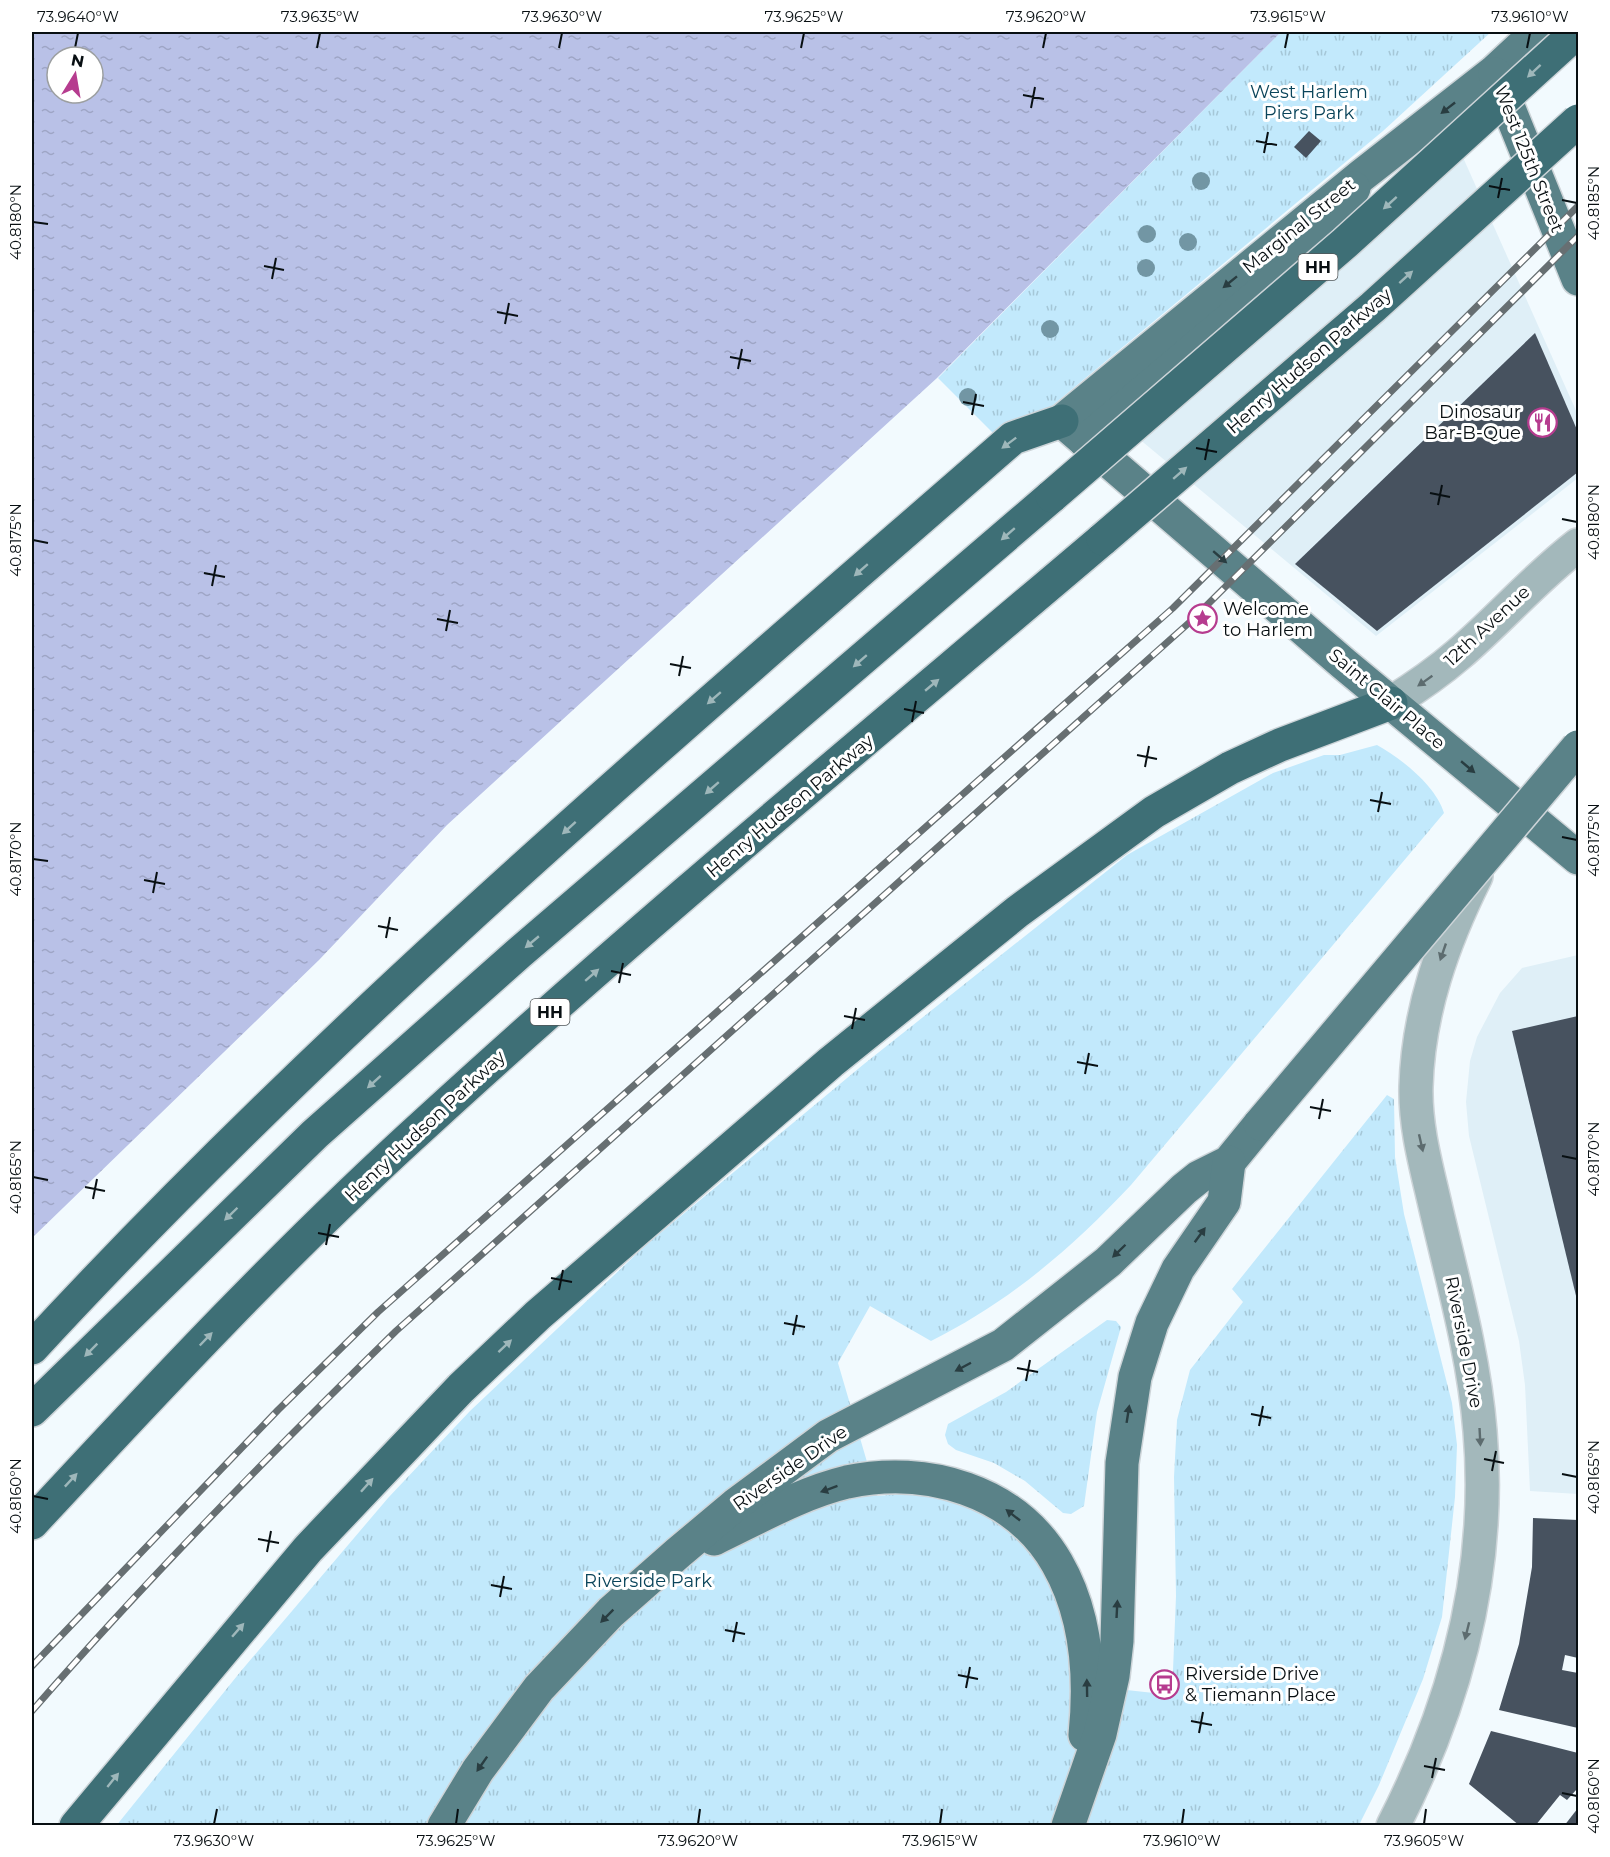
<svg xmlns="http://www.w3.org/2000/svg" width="1610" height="1857" font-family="Montserrat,sans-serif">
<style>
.built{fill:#dfeff7}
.grass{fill:url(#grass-tufts)}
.water{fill:url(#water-ripples);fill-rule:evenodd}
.building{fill:#47525f}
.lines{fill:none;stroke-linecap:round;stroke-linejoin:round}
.minor-casing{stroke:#cdd4d8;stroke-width:36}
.major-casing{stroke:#cdd4d8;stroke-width:36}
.highway-casing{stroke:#cdd4d8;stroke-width:36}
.minor{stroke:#a3b8bb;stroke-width:33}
.major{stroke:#5a8288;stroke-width:33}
.highway{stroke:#3e6f76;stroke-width:33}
.rail-casing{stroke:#676f72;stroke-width:7}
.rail{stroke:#fff;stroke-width:4.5;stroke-dasharray:14;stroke-linecap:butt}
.major-bridge-casing{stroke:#cdd4d8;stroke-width:36;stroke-linecap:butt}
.highway-bridge-casing{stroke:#cdd4d8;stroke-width:36;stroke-linecap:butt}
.major-bridge{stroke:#5a8288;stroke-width:33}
.highway-bridge{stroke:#3e6f76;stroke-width:33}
.tree{fill:#7296a4}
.oneway{fill:#9eb7ba}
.oneway2{fill:#293d41}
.oneway3{fill:#5d6c6f}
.ticks{fill:none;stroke:#080f12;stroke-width:2}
.labels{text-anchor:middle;stroke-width:6;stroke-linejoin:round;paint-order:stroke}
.shield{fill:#fff;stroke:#525759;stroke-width:1.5}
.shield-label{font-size:16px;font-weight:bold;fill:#080f12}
.park-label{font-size:18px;fill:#0a445a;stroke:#fff}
.street-label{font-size:18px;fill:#080f12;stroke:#fff}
.poi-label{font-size:18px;fill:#080f12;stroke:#fff;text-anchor:start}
.neatline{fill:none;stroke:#080f12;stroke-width:2}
.ticks-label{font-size:15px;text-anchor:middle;fill:#080f12}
</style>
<defs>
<pattern id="grass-tufts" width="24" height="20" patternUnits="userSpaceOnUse" patternTransform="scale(1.5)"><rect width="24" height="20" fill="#c2e9fc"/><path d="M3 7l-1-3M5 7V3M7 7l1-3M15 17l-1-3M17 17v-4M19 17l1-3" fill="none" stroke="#a5c7d7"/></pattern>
<pattern id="water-ripples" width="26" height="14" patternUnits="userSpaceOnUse" patternTransform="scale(1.5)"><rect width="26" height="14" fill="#b9c1e7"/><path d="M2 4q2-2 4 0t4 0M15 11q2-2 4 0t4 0" fill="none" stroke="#9ea5c5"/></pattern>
</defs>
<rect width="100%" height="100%" fill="#f2fafe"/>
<g class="built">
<path d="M1453,135L1578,415V478L1376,636L1126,428Z"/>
<path d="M1578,955V1494L1530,1491L1525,1385L1519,1341L1469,1136L1466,1102L1470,1061L1477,1037L1500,993L1522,968Z"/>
</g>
<g class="grass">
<path d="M1281,32H1491L1383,131L1005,445L938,378Z"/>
<path d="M1377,745C1402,759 1436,786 1444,813L1131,1185C1071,1249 1009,1302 931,1341L870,1306L838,1363L877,1496L914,1493L935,1495L986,1512L1030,1548L1044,1567L1070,1636L1072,1684L1172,1695L1176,1596L1174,1477L1177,1420L1190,1370L1243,1302L1232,1289L1387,1095L1394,1099L1395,1157L1404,1214L1452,1403L1457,1445L1455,1497L1442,1617L1423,1679L1379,1785L1359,1825L116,1826L241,1671L388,1498L470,1411L646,1245L864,1064L1127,855L1273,773L1324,755H1340Z"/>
<path d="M1107,1320L1116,1321L1121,1327L1097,1412L1084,1506L1071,1514L1063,1513L1025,1481L994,1463L956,1450L948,1444L945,1435L948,1424L1006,1392Z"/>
</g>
<path class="water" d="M32,32H1281L937,378L447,825L319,960L32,1238ZM57,57H93V93H57Z"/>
<g class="building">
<path d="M1309,131L1321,141L1306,158L1294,147Z"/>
<path d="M1535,333L1578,432V472L1377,631L1295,564Z"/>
<path d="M1578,1016V1304L1512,1031Z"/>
<path d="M1533,1518L1578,1520V1658L1565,1655L1562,1670L1578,1673V1728L1499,1710L1519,1644L1532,1567Z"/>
<path d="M1491,1731L1578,1753V1790L1577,1789L1567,1800L1560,1795L1535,1826H1520L1469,1784Z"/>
<path d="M1578,1808V1826H1564Z"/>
</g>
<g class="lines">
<defs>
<g id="minor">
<path d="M1391,703C1415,688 1437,673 1459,654C1500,619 1535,578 1578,545"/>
<path d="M1393,1826C1456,1703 1492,1570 1480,1431C1474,1356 1453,1282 1436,1209C1427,1169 1415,1129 1416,1087C1418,1012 1443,942 1476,876"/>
</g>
<g id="major">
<path d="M1537,32L1494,72L1361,176L1062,421L1344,664L1578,858"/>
<path d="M1495,74L1578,279"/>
<path d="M1085,441L1330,234L1354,188"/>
<path d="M714,1539C756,1519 801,1493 847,1482C926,1465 1015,1490 1057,1563C1087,1615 1091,1677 1085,1735"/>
<path d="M444,1826L478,1770L539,1688L611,1612L678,1553L735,1505L828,1436L1003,1345L1108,1262L1184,1189L1199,1177L1229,1162L1260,1124"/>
<path d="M1068,1826L1100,1734L1113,1676L1117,1641L1122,1463L1135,1377L1152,1323L1178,1269L1224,1202L1229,1162"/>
</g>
<g id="highway">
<path d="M32,1348C335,1020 677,731 1013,438L1062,421"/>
<path d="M32,1410L315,1134L519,953L1052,496"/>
<path d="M32,1523C159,1386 288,1248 427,1122C646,921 877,731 1103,539"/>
<path d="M76,1826L308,1549L461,1388L538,1315L831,1062L1017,912L1154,812L1230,768L1280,745L1391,703"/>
</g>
</defs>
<use href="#minor" class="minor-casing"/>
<use href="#major" class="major-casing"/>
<use href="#highway" class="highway-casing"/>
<use href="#minor" class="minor"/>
<use href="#major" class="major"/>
<use href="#highway" class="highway"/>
<defs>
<g id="rail">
<path d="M32,1666L278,1410L378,1312L1173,608L1578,206"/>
<path d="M32,1711C147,1579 270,1454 396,1331L1191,621L1578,236"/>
</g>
</defs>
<use href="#rail" class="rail-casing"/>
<use href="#rail" class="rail"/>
<defs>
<path id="major-bridge" d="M1260,1124L1578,747"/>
<g id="highway-bridge">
<path d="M1052,496L1345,243L1577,32"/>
<path d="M1103,539L1373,307L1578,121"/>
</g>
</defs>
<use href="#major-bridge" class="major-bridge-casing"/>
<use href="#highway-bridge" class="highway-bridge-casing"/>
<use href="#major-bridge" class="major-bridge"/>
<use href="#highway-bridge" class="highway-bridge"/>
</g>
<g class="tree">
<circle cx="1201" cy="181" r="9"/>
<circle cx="1147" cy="234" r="9"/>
<circle cx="1188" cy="242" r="9"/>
<circle cx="1146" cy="268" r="9"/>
<circle cx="1050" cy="329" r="9"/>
<circle cx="968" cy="397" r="9"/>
</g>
<defs><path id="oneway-solid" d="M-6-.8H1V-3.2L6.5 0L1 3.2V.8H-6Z" transform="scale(1.5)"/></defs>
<g class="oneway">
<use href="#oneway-solid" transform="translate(1534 71) rotate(137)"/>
<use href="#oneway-solid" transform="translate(1390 203) rotate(138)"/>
<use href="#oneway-solid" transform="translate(1406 277) rotate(-42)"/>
<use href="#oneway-solid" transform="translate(1009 443) rotate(143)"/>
<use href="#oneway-solid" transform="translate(1180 473) rotate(-41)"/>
<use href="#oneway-solid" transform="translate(1008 534) rotate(139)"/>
<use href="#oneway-solid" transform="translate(861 570) rotate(139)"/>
<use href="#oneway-solid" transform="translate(860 661) rotate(139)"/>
<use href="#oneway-solid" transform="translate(932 685) rotate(-40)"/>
<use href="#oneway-solid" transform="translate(714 698) rotate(139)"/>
<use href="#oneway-solid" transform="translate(712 788) rotate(139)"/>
<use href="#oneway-solid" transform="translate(569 828) rotate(138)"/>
<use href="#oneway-solid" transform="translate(532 942) rotate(140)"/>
<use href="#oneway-solid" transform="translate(592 975) rotate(-41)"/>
<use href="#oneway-solid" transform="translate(374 1082) rotate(138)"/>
<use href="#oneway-solid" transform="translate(231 1214) rotate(136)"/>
<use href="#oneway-solid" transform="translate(206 1339) rotate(-46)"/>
<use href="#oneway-solid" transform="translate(505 1346) rotate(-43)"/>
<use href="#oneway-solid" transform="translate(91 1350) rotate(135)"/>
<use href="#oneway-solid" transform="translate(71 1480) rotate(-47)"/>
<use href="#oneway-solid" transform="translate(367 1485) rotate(-48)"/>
<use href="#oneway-solid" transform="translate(238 1630) rotate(-49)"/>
<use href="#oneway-solid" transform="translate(113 1780) rotate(-51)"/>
</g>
<g class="oneway2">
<use href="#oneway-solid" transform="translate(1448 108) rotate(142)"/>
<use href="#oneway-solid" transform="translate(1230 282) rotate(141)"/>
<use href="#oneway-solid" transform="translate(1220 557) rotate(41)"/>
<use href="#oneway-solid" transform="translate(1468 767) rotate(40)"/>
<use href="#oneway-solid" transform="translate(1200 1235) rotate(-54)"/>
<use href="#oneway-solid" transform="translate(1119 1251) rotate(136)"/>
<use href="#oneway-solid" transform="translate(963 1367) rotate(152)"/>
<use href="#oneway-solid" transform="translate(1128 1414) rotate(-81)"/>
<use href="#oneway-solid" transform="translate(829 1489) rotate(160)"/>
<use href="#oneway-solid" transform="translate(1013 1515) rotate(-142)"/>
<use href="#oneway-solid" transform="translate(1117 1609) rotate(-87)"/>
<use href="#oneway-solid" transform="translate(607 1616) rotate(135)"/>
<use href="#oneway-solid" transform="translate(1087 1688) rotate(-91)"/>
<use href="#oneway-solid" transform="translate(482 1764) rotate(125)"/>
</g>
<g class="oneway3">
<use href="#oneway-solid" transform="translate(1425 681) rotate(145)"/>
<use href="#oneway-solid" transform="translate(1443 952) rotate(109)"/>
<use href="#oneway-solid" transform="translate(1421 1143) rotate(77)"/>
<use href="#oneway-solid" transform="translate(1480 1437) rotate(87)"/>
<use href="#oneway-solid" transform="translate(1467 1631) rotate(104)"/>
</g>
<path class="ticks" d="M75,48L78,33M317,48L320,33M559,48L562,33M801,48L804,33M1043,48L1046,33M1285,48L1288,33M1527,48L1530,33M1023,95L1044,99M1031,108L1035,87M1256,141L1277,145M1264,153L1268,132M1489,186L1510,190M1498,198L1502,178M1562,200L1577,203M33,222L48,224M264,266L284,270M272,279L276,258M497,312L518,316M505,324L509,303M730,357L751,361M738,369L742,349M963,402L984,406M972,415L976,394M1196,448L1217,452M1205,460L1209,439M1430,493L1450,497M1438,505L1442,485M1562,519L1577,522M33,540L48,543M204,573L225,577M212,586L216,565M437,619L458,623M446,631L450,610M670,664L691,668M679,676L683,656M904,709L924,713M912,722L916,701M1137,755L1157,759M1145,767L1149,746M1370,800L1391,804M1378,812L1382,792M1562,837L1577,840M33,859L48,861M144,880L165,884M153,893L157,872M378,926L398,930M386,938L390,917M611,971L631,975M619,983L623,963M844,1016L865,1020M852,1029L856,1008M1077,1062L1098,1066M1085,1074L1089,1053M1310,1107L1331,1111M1319,1119L1323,1099M1562,1156L1577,1159M33,1177L48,1180M85,1187L105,1191M93,1199L97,1179M318,1233L339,1237M326,1245L330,1224M551,1278L572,1282M559,1290L563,1270M784,1323L805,1327M793,1335L797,1315M1017,1368L1038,1372M1026,1381L1030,1360M1251,1414L1271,1418M1259,1426L1263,1406M1484,1459L1504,1463M1492,1471L1496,1451M1562,1474L1577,1477M33,1496L48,1499M258,1539L279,1543M267,1552L271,1531M491,1585L512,1589M500,1597L504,1576M725,1630L745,1634M733,1642L737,1622M958,1675L978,1679M966,1688L970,1667M1191,1721L1212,1725M1199,1733L1203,1712M1424,1766L1445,1770M1432,1778L1436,1758M1562,1793L1577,1796M214,1824L217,1809M456,1824L458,1809M698,1824L700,1809M940,1824L942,1809M1182,1824L1184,1809M1424,1824L1426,1809"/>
<defs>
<symbol id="restaurant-ring" viewBox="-11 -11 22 22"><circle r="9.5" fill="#fff" stroke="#b63c8f" stroke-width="1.5"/><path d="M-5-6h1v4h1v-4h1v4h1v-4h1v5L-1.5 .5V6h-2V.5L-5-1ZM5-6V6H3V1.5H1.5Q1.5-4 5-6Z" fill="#b63c8f"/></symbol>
<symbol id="sight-ring" viewBox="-11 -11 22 22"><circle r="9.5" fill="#fff" stroke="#b63c8f" stroke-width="1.5"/><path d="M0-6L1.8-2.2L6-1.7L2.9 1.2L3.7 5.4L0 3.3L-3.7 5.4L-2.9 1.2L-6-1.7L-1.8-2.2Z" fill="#b63c8f"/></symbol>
<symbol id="bus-ring" viewBox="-11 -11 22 22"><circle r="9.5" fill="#fff" stroke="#b63c8f" stroke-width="1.5"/><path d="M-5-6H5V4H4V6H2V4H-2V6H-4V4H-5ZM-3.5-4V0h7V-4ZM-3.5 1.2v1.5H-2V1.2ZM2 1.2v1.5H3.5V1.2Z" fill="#b63c8f"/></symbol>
</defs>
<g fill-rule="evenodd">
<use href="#restaurant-ring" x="1526" y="406" width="33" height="33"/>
<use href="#sight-ring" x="1186" y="602" width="33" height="33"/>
<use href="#bus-ring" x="1148" y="1668" width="33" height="33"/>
</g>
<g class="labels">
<g class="shield">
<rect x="1298.5" y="254" width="39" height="26" rx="4.5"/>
<rect x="530.5" y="999" width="39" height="26" rx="4.5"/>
</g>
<g class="shield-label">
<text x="1318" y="273">HH</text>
<text x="550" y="1018">HH</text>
</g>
<g class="park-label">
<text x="1309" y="98">West Harlem<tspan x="1309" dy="21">Piers Park</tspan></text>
<text x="648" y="1587">Riverside Park</text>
</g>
<g class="street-label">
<text transform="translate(1529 159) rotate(68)" y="6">West 125th Street</text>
<text transform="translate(1299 226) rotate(-39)" y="6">Marginal Street</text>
<text transform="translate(1309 361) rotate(-41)" y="6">Henry Hudson Parkway</text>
<text transform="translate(1487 626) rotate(-43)" y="6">12th Avenue</text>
<text transform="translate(1387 699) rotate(40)" y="6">Saint Clair Place</text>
<text transform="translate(790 806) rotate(-40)" y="6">Henry Hudson Parkway</text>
<text transform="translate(425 1126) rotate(-43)" y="6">Henry Hudson Parkway</text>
<text transform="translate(1464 1342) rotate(79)" y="6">Riverside Drive</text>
<text transform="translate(790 1468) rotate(-35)" y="6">Riverside Drive</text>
</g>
<g class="poi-label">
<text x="1521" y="418" text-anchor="end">Dinosaur<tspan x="1521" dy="21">Bar-B-Que</tspan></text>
<text x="1223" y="615">Welcome<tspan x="1223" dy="21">to Harlem</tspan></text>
<text x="1185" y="1680">Riverside Drive<tspan x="1185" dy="21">&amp; Tiemann Place</tspan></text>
</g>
</g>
<rect width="1610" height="1857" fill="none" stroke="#ffffff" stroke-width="66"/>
<g transform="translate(75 75) rotate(11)"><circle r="28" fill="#ffffff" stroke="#9c9fa0" stroke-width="1.5"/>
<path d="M0-4.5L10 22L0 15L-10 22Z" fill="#b63c8f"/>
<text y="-9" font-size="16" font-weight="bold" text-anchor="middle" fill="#080f12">N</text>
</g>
<rect x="33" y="33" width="1544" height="1791" class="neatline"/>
<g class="ticks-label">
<text x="78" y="22">73.9640°W</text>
<text x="320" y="22">73.9635°W</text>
<text x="562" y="22">73.9630°W</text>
<text x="804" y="22">73.9625°W</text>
<text x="1046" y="22">73.9620°W</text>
<text x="1288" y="22">73.9615°W</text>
<text x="1530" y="22">73.9610°W</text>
<text transform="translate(1594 203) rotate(-90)" y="5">40.8185°N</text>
<text transform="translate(16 222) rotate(-90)" y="5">40.8180°N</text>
<text transform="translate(1594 522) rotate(-90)" y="5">40.8180°N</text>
<text transform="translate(16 540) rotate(-90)" y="5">40.8175°N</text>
<text transform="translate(1594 840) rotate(-90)" y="5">40.8175°N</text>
<text transform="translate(16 859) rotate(-90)" y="5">40.8170°N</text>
<text transform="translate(1594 1159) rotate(-90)" y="5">40.8170°N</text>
<text transform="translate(16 1177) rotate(-90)" y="5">40.8165°N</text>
<text transform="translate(1594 1477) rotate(-90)" y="5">40.8165°N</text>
<text transform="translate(16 1496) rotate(-90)" y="5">40.8160°N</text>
<text transform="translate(1594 1796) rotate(-90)" y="5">40.8160°N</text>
<text x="214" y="1846">73.9630°W</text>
<text x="456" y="1846">73.9625°W</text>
<text x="698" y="1846">73.9620°W</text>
<text x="940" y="1846">73.9615°W</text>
<text x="1182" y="1846">73.9610°W</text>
<text x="1424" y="1846">73.9605°W</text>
</g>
</svg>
